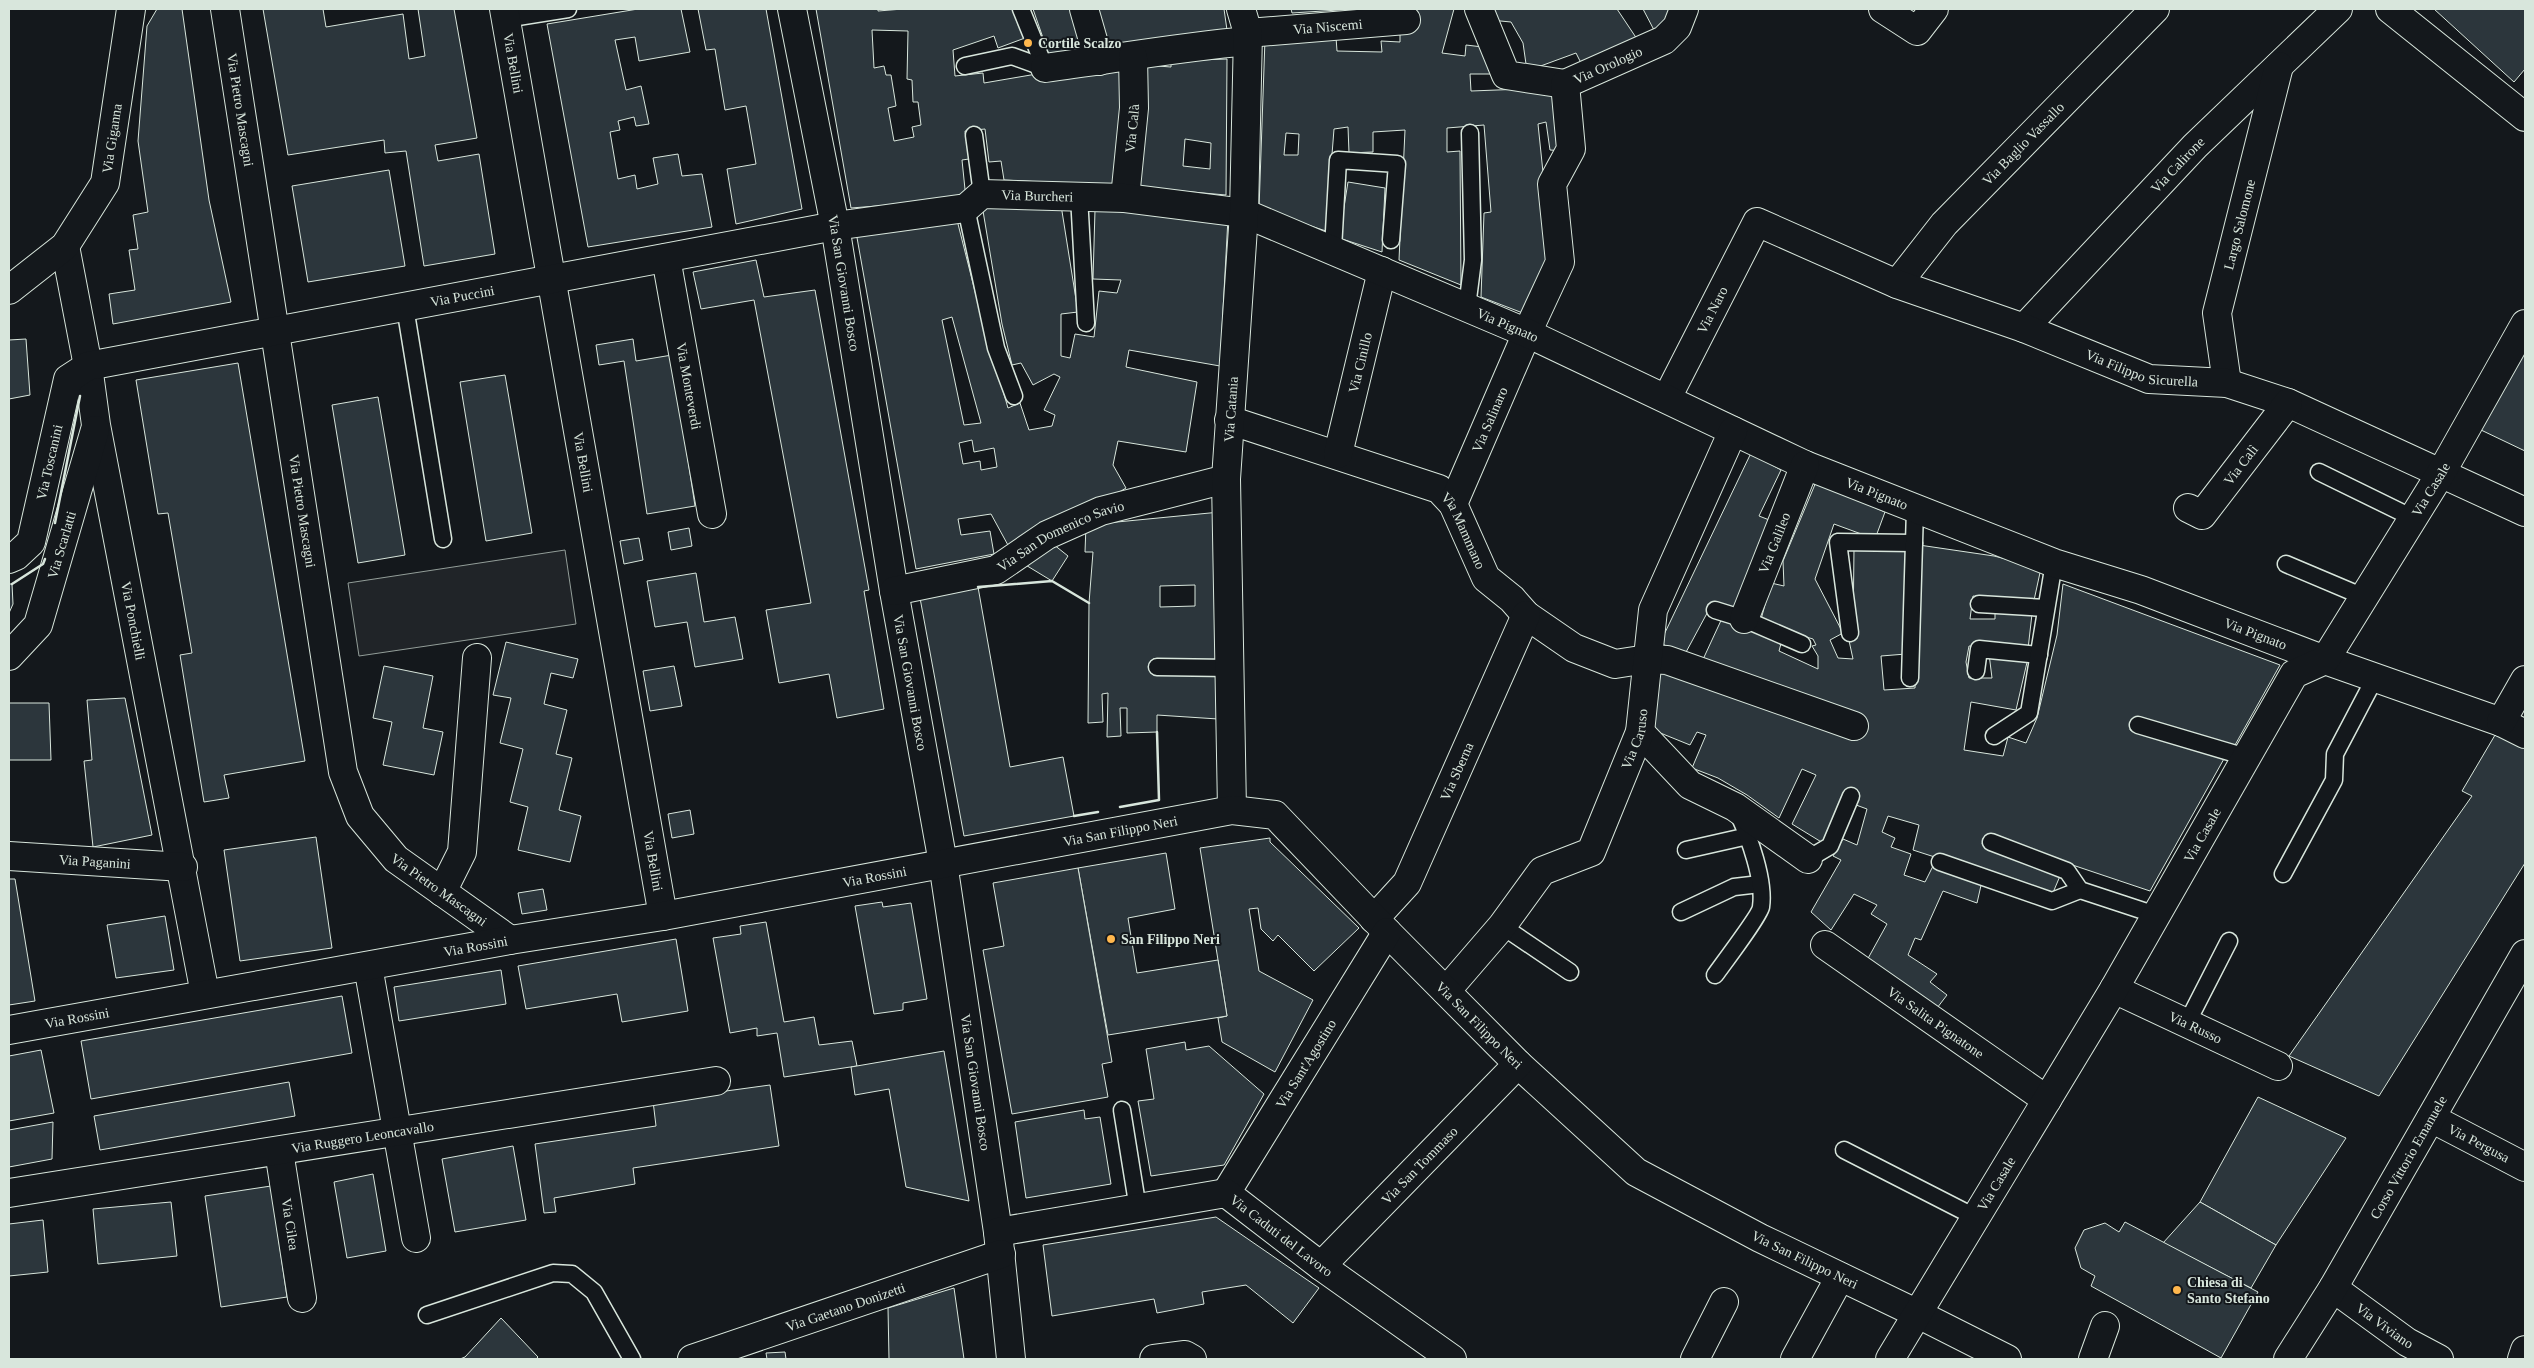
<svg xmlns="http://www.w3.org/2000/svg" width="2534" height="1368" font-family="Georgia,serif">
<style>
.green{fill:#202428;stroke:#939e99}
.building{fill:#2c363c;stroke:#d8e6dc;fill-rule:evenodd}
.lines{fill:none;stroke-linecap:round;stroke-linejoin:round}
.service-casing{stroke:#d8e6dc;stroke-width:19}
.minor-casing{stroke:#d8e6dc;stroke-width:30}
.secondary-casing{stroke:#d8e6dc;stroke-width:30}
.primary-casing{stroke:#d8e6dc;stroke-width:30}
.service{stroke:#14181c;stroke-width:16}
.minor{stroke:#14181c;stroke-width:28}
.secondary{stroke:#14181c;stroke-width:28}
.primary{stroke:#14181c;stroke-width:28}
.wall{stroke:#d8e6dc;stroke-width:2.5}
.poi-dot{fill:#ffb74d;stroke:#14181c;stroke-width:2}
.labels{text-anchor:middle;stroke-width:4;stroke-linejoin:round;paint-order:stroke}
.street-label{font-size:14px;fill:#d8e6dc;stroke:#14181c}
.poi-label{font-size:14px;font-weight:bold;fill:#d8e6dc;stroke:#14181c;text-anchor:start}
</style>
<rect width="100%" height="100%" fill="#14181c"/>
<path class="green" d="M565,550L576,624L359,656L348,583Z"/>
<g class="building">
<path d="M157,9H182L209,200L231,302L113,324L109,294L135,290L129,250L138,249L133,215L148,212L138,141L147,26Z"/>
<path d="M263,9H323L326,27L403,14L409,59L425,56L418,9H454L477,138L435,145L438,161L479,154L495,254L424,266L406,151L385,153L384,140L288,155Z"/>
<path d="M638,9H681L690,52L639,61L635,37L615,40L626,90L641,86L649,124L636,126L634,117L618,121L620,130L610,132L618,179L635,175L637,189L658,184L653,158L678,154L682,176L702,174L712,227L588,247L547,24Z"/>
<path d="M698,9H766L802,209L736,224L727,169L756,164L746,106L725,110L715,49L706,50Z"/>
<path d="M816,9H878V11L903,9H1014L1025,38L998,48L994,36L953,50L955,76L983,73L984,83L1060,70L1123,67L1118,186L1004,180L1001,161L989,162L985,129L965,131L969,159L962,160L966,199L851,208ZM872,30L908,31L907,79L912,80L913,102H918L921,125L912,127L914,137L894,141L888,108L896,106L891,75H886L884,66L874,68Z"/>
<path d="M1033,9H1076L1090,53L1051,61Z"/>
<path d="M1092,9H1224L1227,30L1102,53Z"/>
<path d="M1291,9H1354L1292,13Z"/>
<path d="M1412,9H1454L1442,53L1465,56L1466,45L1491,48L1497,74H1470L1471,91L1550,88L1566,128L1565,151L1550,150L1546,122L1538,124L1550,240L1549,271L1528,315L1481,297L1484,213L1491,212L1484,125L1447,128V152L1460,151L1461,285L1399,260L1405,130L1373,132V152L1349,153L1348,127L1334,129L1326,231L1259,209L1265,39L1336,37L1337,51L1382,52L1381,41L1400,42V26ZM1286,133L1299,134L1298,155H1284Z"/>
<path d="M1491,9H1617L1637,39L1582,65L1576,53L1527,71L1523,43L1511,22L1490,20Z"/>
<path d="M1643,9H1671L1676,18L1654,30Z"/>
<path d="M2434,9H2525V69L2514,82Z"/>
<path d="M1227,59L1226,195L1135,187L1145,65L1171,67V61ZM1185,139L1211,143L1210,169L1183,166Z"/>
<path d="M389,170L405,266L308,282L292,186Z"/>
<path d="M1348,182L1385,188L1382,252L1339,238Z"/>
<path d="M982,205H1061L1078,312L1061,314V356L1070,358L1075,334L1094,337L1099,291L1117,293L1121,280L1093,279L1095,210L1228,218L1220,366L1129,350L1126,367L1197,382L1186,452L1118,441L1113,465L1126,488L1101,503L1009,547L991,514L958,519L961,535L990,531L994,554L916,569L856,232L957,220L981,315L1008,408L1020,403L1029,430L1052,426L1055,415L1044,410L1060,377L1054,374L1033,385L1021,363L1012,365L1002,324ZM952,317L981,423L964,425L942,320ZM972,440L974,452L994,448L997,467L981,470L980,461L963,464L959,443Z"/>
<path d="M756,260L764,297L815,290L869,590L864,591L884,709L837,718L829,674L779,683L766,610L811,603L754,300L701,309L693,272Z"/>
<path d="M26,339L30,395L9,399V340Z"/>
<path d="M633,339L636,361L672,355L695,506L647,514L624,361L599,365L596,345Z"/>
<path d="M2525,351V451L2481,430Z"/>
<path d="M238,363L305,761L224,775L229,798L204,802L180,655L192,653L168,513L158,514L136,380Z"/>
<path d="M505,375L532,533L486,541L460,382Z"/>
<path d="M378,397L405,555L358,563L332,405Z"/>
<path d="M1751,453L1781,470L1759,516L1777,523L1732,613L1712,604L1685,654L1660,643Z"/>
<path d="M1816,482L1885,512L1875,539L1834,524L1815,579L1843,633L1830,640L1838,658L1853,659L1848,636L1853,635L1854,548L1909,551L1906,654L1881,656L1884,690L1915,688L1919,545L1994,556L2041,568L2033,605L1973,596L1970,619H1995V611L2032,614L2028,649L1969,646L1966,662L1969,678H1992L1989,654L2028,658L2016,710L1971,702L1964,750L2003,756L2008,737L2026,743L2037,718L2057,635L2063,584L2280,665L2235,745L2133,719L2130,730L2225,757L2150,891L1986,836L1982,844L2060,876L2052,895L1913,850L1919,825L1888,816L1882,832L1895,838L1891,847L1911,854L1904,875L1925,882L1933,866L1982,881L1977,903L1943,891L1921,940L1915,938L1908,955L1937,974L1930,982L1947,995L1934,1012L1866,962L1887,924L1871,914L1877,905L1854,894L1831,930L1811,912L1841,860L1833,856L1843,839L1857,845L1867,809L1856,805L1859,794L1848,790L1823,843L1792,824L1816,775L1802,769L1779,818L1747,795L1718,778L1692,768L1706,735L1697,732L1690,745L1653,730L1651,700L1661,671L1858,735L1861,714L1767,692L1699,668L1724,614L1782,640L1779,651L1818,669V656L1812,646L1816,645L1813,639L1760,623L1771,583L1784,586L1783,561Z"/>
<path d="M1220,512L1219,660L1153,659V673L1218,674V719L1157,715V732L1127,733V708H1120L1121,736L1107,737L1108,693L1102,694L1103,722L1088,723L1089,603L1093,552H1085L1086,525ZM1195,585V606L1160,607V586Z"/>
<path d="M689,528L692,546L671,550L668,532Z"/>
<path d="M639,538L643,560L624,564L620,541Z"/>
<path d="M1048,540L1068,556L1052,581L1024,564Z"/>
<path d="M696,573L704,622L735,617L743,659L695,667L687,622L655,627L647,581Z"/>
<path d="M9,584H12L13,604L9,613Z"/>
<path d="M978,587L1010,767L1063,757L1074,816L964,836L920,598Z"/>
<path d="M506,642L578,659L573,678L551,673L544,704L567,710L556,754L572,758L559,810L581,816L570,862L518,850L528,807L510,802L523,749L500,743L511,698L493,695Z"/>
<path d="M384,666L433,676L423,728L443,732L434,775L383,765L392,722L373,718Z"/>
<path d="M674,666L682,706L650,711L643,671Z"/>
<path d="M125,698L152,835L93,847L84,761L92,760L87,700Z"/>
<path d="M9,703H49L51,760H9Z"/>
<path d="M2498,730L2525,741V863L2379,1096L2289,1056L2472,796L2462,791Z"/>
<path d="M690,810L694,834L672,838L668,814Z"/>
<path d="M316,837L332,948L240,961L224,850Z"/>
<path d="M1270,838V842L1359,928L1314,971L1278,935L1273,941L1261,929L1258,908L1249,909L1259,971L1313,1000L1275,1072L1222,1042L1218,1018L1227,1016L1200,848Z"/>
<path d="M1166,853L1175,909L1128,918L1137,973L1218,960L1227,1016L1108,1035L1078,868Z"/>
<path d="M1078,868L1112,1062L1102,1064L1108,1097L1012,1114L983,950L1004,946L993,883Z"/>
<path d="M9,879H15L35,1001L9,1005Z"/>
<path d="M543,889L547,910L522,914L518,893Z"/>
<path d="M882,902L883,907L911,903L927,999L903,1003V1010L874,1014L855,906Z"/>
<path d="M165,916L174,970L116,978L107,925Z"/>
<path d="M766,922L784,1022L814,1017L819,1045L852,1041L857,1066L784,1077L777,1033L757,1036V1028L730,1033L713,938L741,934L740,926Z"/>
<path d="M676,939L688,1011L622,1022L617,994L526,1009L518,966Z"/>
<path d="M501,970L506,1004L399,1021L394,987Z"/>
<path d="M342,996L352,1053L91,1099L81,1041Z"/>
<path d="M1185,1042L1186,1050L1209,1046L1264,1094L1224,1165L1151,1176L1138,1101L1154,1099L1146,1049Z"/>
<path d="M41,1050L54,1113L9,1121V1056Z"/>
<path d="M944,1051L969,1201L906,1187L889,1089L855,1095L851,1067Z"/>
<path d="M289,1082L295,1116L100,1150L94,1116Z"/>
<path d="M770,1085L779,1146L633,1168L635,1184L554,1198L556,1212L544,1213L535,1144L656,1126L653,1101Z"/>
<path d="M2258,1097L2346,1138L2276,1245L2200,1202Z"/>
<path d="M1084,1110L1085,1119L1100,1117L1111,1184L1026,1198L1015,1122Z"/>
<path d="M53,1122L52,1159L9,1167V1130Z"/>
<path d="M513,1146L526,1220L455,1232L442,1159Z"/>
<path d="M373,1174L386,1251L347,1258L334,1182Z"/>
<path d="M271,1186L287,1297L221,1307L205,1196Z"/>
<path d="M171,1202L177,1256L98,1264L93,1209Z"/>
<path d="M2200,1202L2276,1245L2251,1288L2163,1243Z"/>
<path d="M1216,1217L1319,1288L1293,1323L1246,1285L1202,1292L1204,1304L1157,1313L1154,1299L1052,1316L1043,1245Z"/>
<path d="M43,1220L48,1272L9,1276V1224Z"/>
<path d="M2125,1222L2258,1292L2221,1358L2091,1286L2095,1276L2081,1268L2075,1248L2084,1230L2105,1223L2119,1232Z"/>
<path d="M954,1288L964,1359H889L888,1308Z"/>
<path d="M501,1318L538,1357L536,1359H460L465,1357Z"/>
<path d="M785,1352L786,1359H767L766,1353Z"/>
</g>
<g class="lines">
<defs>
<g id="service">
<path d="M1021,9L1045,68"/>
<path d="M506,19L568,9"/>
<path d="M965,66L1012,56L1045,68"/>
<path d="M974,135L982,194"/>
<path d="M1079,196L1086,323"/>
<path d="M966,208L996,348L1014,396"/>
<path d="M1333,249L1338,160L1397,164L1391,240"/>
<path d="M405,307L443,539"/>
<path d="M1467,307L1473,260L1470,133"/>
<path d="M2319,472L2413,518"/>
<path d="M2286,564L2364,597"/>
<path d="M1979,604L2046,608"/>
<path d="M1715,610L1744,619L1802,644"/>
<path d="M1850,633L1838,542L1914,543"/>
<path d="M1157,667L1230,668"/>
<path d="M1976,671L1979,649L2039,655"/>
<path d="M1910,678L1915,509"/>
<path d="M2138,725L2246,757"/>
<path d="M1994,736L2029,713L2054,563"/>
<path d="M1991,842L2067,871L2080,890L2156,915"/>
<path d="M1686,850L1748,836"/>
<path d="M1808,859L1830,846L1851,796"/>
<path d="M1940,862L2052,901L2080,890"/>
<path d="M2283,874L2334,780L2335,754L2375,678"/>
<path d="M1681,912L1734,887L1760,884"/>
<path d="M1502,926L1570,972"/>
<path d="M1715,975C1723,964 1760,915 1761,907C1765,880 1749,837 1738,813"/>
<path d="M2187,1023L2229,941"/>
<path d="M1122,1110L1138,1209"/>
<path d="M1844,1150L1975,1217"/>
<path d="M427,1315L553,1273L572,1274L594,1292L632,1359"/>
</g>
<g id="minor">
<path id="s1" d="M225,9L343,772L360,816L396,859L510,940"/>
<path id="s2" d="M504,9L663,916"/>
<path id="s3" d="M792,9L835,226L894,591L943,863L998,1232L1011,1359"/>
<path d="M1084,9L1099,61"/>
<path d="M1479,9L1506,75L1565,84"/>
<path d="M1883,9L1917,31L1934,9"/>
<path d="M2390,9L2525,117"/>
<path id="s4" d="M1248,33L1406,20"/>
<path d="M1045,68C1113,59 1180,47 1248,41"/>
<path id="s5" d="M1125,198L1134,108L1133,57"/>
<path id="s6" d="M65,246L88,366L96,425L205,994"/>
<path id="s7" d="M666,258L712,514"/>
<path id="s8" d="M1897,284L1944,224L2155,9"/>
<path id="s9" d="M9,290L65,246L105,183L131,9"/>
<path id="s10" d="M2024,328L2195,146L2338,9"/>
<path id="s11" d="M2227,383L2217,313L2279,66"/>
<path id="s12" d="M1667,398L1757,222L1897,284L2024,328L2149,379L2227,383L2288,403L2525,512"/>
<path id="s13" d="M1229,420L1439,489L1453,504L1486,578L1512,599L1526,615L1574,648L1615,664L1647,659L1667,660L1854,726"/>
<path id="s14" d="M1338,454L1382,271"/>
<path id="s15" d="M1453,504L1527,333L1560,262L1552,184L1571,149L1565,84L1664,40L1677,27L1684,9"/>
<path id="s16" d="M2188,508L2202,515L2288,403"/>
<path id="s17" d="M9,559L16,556L31,542L68,379L88,366L835,226L966,208L982,194L1125,198L1244,213L1527,333L1805,465L2054,563L2141,590L2325,660L2501,722L2525,734"/>
<path id="s18" d="M894,591L996,570L1047,535L1101,511L1226,479"/>
<path id="s19" d="M1744,619L1805,465"/>
<path id="s20" d="M9,656L38,625L95,430"/>
<path d="M2501,722L2525,680"/>
<path d="M1640,732L1690,785L1735,807L1808,859"/>
<path id="s21" d="M1232,810L1226,479L1244,213L1248,33L1241,9"/>
<path id="s22" d="M9,856L183,867"/>
<path d="M442,892L462,852L477,658"/>
<path id="s23" d="M1374,919L1407,883L1526,615"/>
<path id="s24" d="M1825,945L2047,1100"/>
<path d="M368,966L416,1238"/>
<path id="s25" d="M2114,989L2278,1066"/>
<path id="s26" d="M1446,991L1502,926L1542,871L1591,852L1640,732L1653,610L1733,431"/>
<path id="s27" d="M9,1030L510,940L663,916L1232,810L1275,815L1387,932L1518,1064L1636,1172L1760,1238L1916,1313L2007,1359"/>
<path id="s28" d="M2431,1118L2525,1167"/>
<path id="s29" d="M279,1151L302,1298"/>
<path id="s30" d="M9,1193L716,1081"/>
<path id="s31" d="M1226,1193L1387,932"/>
<path id="s32" d="M998,1232L1226,1193L1321,1266L1452,1359"/>
<path id="s33" d="M1321,1266L1518,1064"/>
<path id="s34" d="M692,1359L1001,1254"/>
<path d="M1154,1359L1185,1355L1192,1359"/>
<path d="M1695,1359L1724,1302"/>
<path d="M1795,1359L1840,1277"/>
<path id="s35" d="M1890,1359L2114,989L2294,674L2325,660L2441,473L2525,324"/>
<path d="M2093,1359L2105,1326"/>
<path d="M2522,1359L2525,1350"/>
</g>
<g id="secondary">
<path id="s36" d="M2333,1288L2407,1342L2439,1359"/>
</g>
<g id="primary">
<path id="s37" d="M2288,1359L2333,1288L2525,954"/>
</g>
</defs>
<use href="#service" class="service-casing"/>
<use href="#minor" class="minor-casing"/>
<use href="#secondary" class="secondary-casing"/>
<use href="#primary" class="primary-casing"/>
<use href="#service" class="service"/>
<use href="#minor" class="minor"/>
<use href="#secondary" class="secondary"/>
<use href="#primary" class="primary"/>
<g class="wall">
<path d="M55,523L80,396"/>
<path d="M12,584L43,564L45,559"/>
<path d="M978,587L1052,581L1089,603"/>
<path d="M1120,807L1159,800L1157,732"/>
<path d="M1074,816L1098,812"/>
</g>
</g>
<g class="poi-dot">
<circle cx="1028" cy="43" r="5"/>
<circle cx="1111" cy="939" r="5"/>
<circle cx="2177" cy="1290" r="5"/>
</g>
<g class="labels">
<g class="street-label">
<text dy="5" stroke="none"><textPath href="#s4" startOffset="80">Via Niscemi</textPath></text>
<text dy="5" stroke="none"><textPath href="#s2" startOffset="55">Via Bellini</textPath></text>
<text dy="5" stroke="none"><textPath href="#s15" startOffset="495">Via Orologio</textPath></text>
<text dy="5" stroke="none"><textPath href="#s1" startOffset="102">Via Pietro Mascagni</textPath></text>
<text dy="5" stroke="none"><textPath href="#s5" startOffset="70">Via Calà</textPath></text>
<text dy="5" stroke="none"><textPath href="#s9" startOffset="191">Via Giganna</textPath></text>
<text dy="5" stroke="none"><textPath href="#s8" startOffset="189">Via Baglio Vassallo</textPath></text>
<text dy="5" stroke="none"><textPath href="#s10" startOffset="224">Via Calirone</textPath></text>
<text dy="5" stroke="none"><textPath href="#s17" startOffset="1188">Via Burcheri</textPath></text>
<text dy="5" stroke="none"><textPath href="#s11" startOffset="162">Largo Salomone</textPath></text>
<text dy="5" stroke="none"><textPath href="#s3" startOffset="279">Via San Giovanni Bosco</textPath></text>
<text dy="5" stroke="none"><textPath href="#s17" startOffset="600">Via Puccini</textPath></text>
<text dy="5" stroke="none"><textPath href="#s12" startOffset="99">Via Naro</textPath></text>
<text dy="5" stroke="none"><textPath href="#s17" startOffset="1682">Via Pignato</textPath></text>
<text dy="5" stroke="none"><textPath href="#s14" startOffset="94">Via Cinillo</textPath></text>
<text dy="5" stroke="none"><textPath href="#s12" startOffset="611">Via Filippo Sicurella</textPath></text>
<text dy="5" stroke="none"><textPath href="#s7" startOffset="130">Via Monteverdi</textPath></text>
<text dy="5" stroke="none"><textPath href="#s21" startOffset="401">Via Catania</textPath></text>
<text dy="5" stroke="none"><textPath href="#s15" startOffset="92">Via Salinaro</textPath></text>
<text dy="5" stroke="none"><textPath href="#s2" startOffset="460">Via Bellini</textPath></text>
<text dy="5" stroke="none"><textPath href="#s17" startOffset="110">Via Toscanini</textPath></text>
<text dy="5" stroke="none"><textPath href="#s16" startOffset="79">Via Calì</textPath></text>
<text dy="5" stroke="none"><textPath href="#s35" startOffset="1030">Via Casale</textPath></text>
<text dy="5" stroke="none"><textPath href="#s17" startOffset="2088">Via Pignato</textPath></text>
<text dy="5" stroke="none"><textPath href="#s1" startOffset="508">Via Pietro Mascagni</textPath></text>
<text dy="5" stroke="none"><textPath href="#s13" startOffset="270">Via Mammano</textPath></text>
<text dy="5" stroke="none"><textPath href="#s18" startOffset="178">Via San Domenico Savio</textPath></text>
<text dy="5" stroke="none"><textPath href="#s19" startOffset="82">Via Galileo</textPath></text>
<text dy="5" stroke="none"><textPath href="#s20" startOffset="126">Via Scarlatti</textPath></text>
<text dy="5" stroke="none"><textPath href="#s6" startOffset="381">Via Ponchielli</textPath></text>
<text dy="5" stroke="none"><textPath href="#s17" startOffset="2492">Via Pignato</textPath></text>
<text dy="5" stroke="none"><textPath href="#s3" startOffset="684">Via San Giovanni Bosco</textPath></text>
<text dy="5" stroke="none"><textPath href="#s26" startOffset="328">Via Caruso</textPath></text>
<text dy="5" stroke="none"><textPath href="#s23" startOffset="171">Via Sberna</textPath></text>
<text dy="5" stroke="none"><textPath href="#s27" startOffset="1129">Via San Filippo Neri</textPath></text>
<text dy="5" stroke="none"><textPath href="#s35" startOffset="610">Via Casale</textPath></text>
<text dy="5" stroke="none"><textPath href="#s2" startOffset="865">Via Bellini</textPath></text>
<text dy="5" stroke="none"><textPath href="#s22" startOffset="86">Via Paganini</textPath></text>
<text dy="5" stroke="none"><textPath href="#s27" startOffset="879">Via Rossini</textPath></text>
<text dy="5" stroke="none"><textPath href="#s1" startOffset="928">Via Pietro Mascagni</textPath></text>
<text dy="5" stroke="none"><textPath href="#s27" startOffset="474">Via Rossini</textPath></text>
<text dy="5" stroke="none"><textPath href="#s27" startOffset="69">Via Rossini</textPath></text>
<text dy="5" stroke="none"><textPath href="#s24" startOffset="135">Via Salita Pignatone</textPath></text>
<text dy="5" stroke="none"><textPath href="#s27" startOffset="1579">Via San Filippo Neri</textPath></text>
<text dy="5" stroke="none"><textPath href="#s25" startOffset="90">Via Russo</textPath></text>
<text dy="5" stroke="none"><textPath href="#s31" startOffset="152">Via Sant'Agostino</textPath></text>
<text dy="5" stroke="none"><textPath href="#s3" startOffset="1089">Via San Giovanni Bosco</textPath></text>
<text dy="5" stroke="none"><textPath href="#s30" startOffset="358">Via Ruggero Leoncavallo</textPath></text>
<text dy="5" stroke="none"><textPath href="#s28" startOffset="54">Via Pergusa</textPath></text>
<text dy="5" stroke="none"><textPath href="#s37" startOffset="235">Corso Vittorio Emanuele</textPath></text>
<text dy="5" stroke="none"><textPath href="#s33" startOffset="141">Via San Tommaso</textPath></text>
<text dy="5" stroke="none"><textPath href="#s35" startOffset="205">Via Casale</textPath></text>
<text dy="5" stroke="none"><textPath href="#s29" startOffset="74">Via Cilea</textPath></text>
<text dy="5" stroke="none"><textPath href="#s32" startOffset="301">Via Caduti del Lavoro</textPath></text>
<text dy="5" stroke="none"><textPath href="#s27" startOffset="1984">Via San Filippo Neri</textPath></text>
<text dy="5" stroke="none"><textPath href="#s34" startOffset="162">Via Gaetano Donizetti</textPath></text>
<text dy="5" stroke="none"><textPath href="#s36" startOffset="64">Via Viviano</textPath></text>
</g>
<g class="poi-label">
<text x="1038" y="48">Cortile Scalzo</text>
<text x="1121" y="944">San Filippo Neri</text>
<text x="2187" y="1287">Chiesa di<tspan x="2187" dy="16">Santo Stefano</tspan></text>
</g>
</g>
<rect width="2534" height="1368" fill="none" stroke="#d8e6dc" stroke-width="20"/>
</svg>
